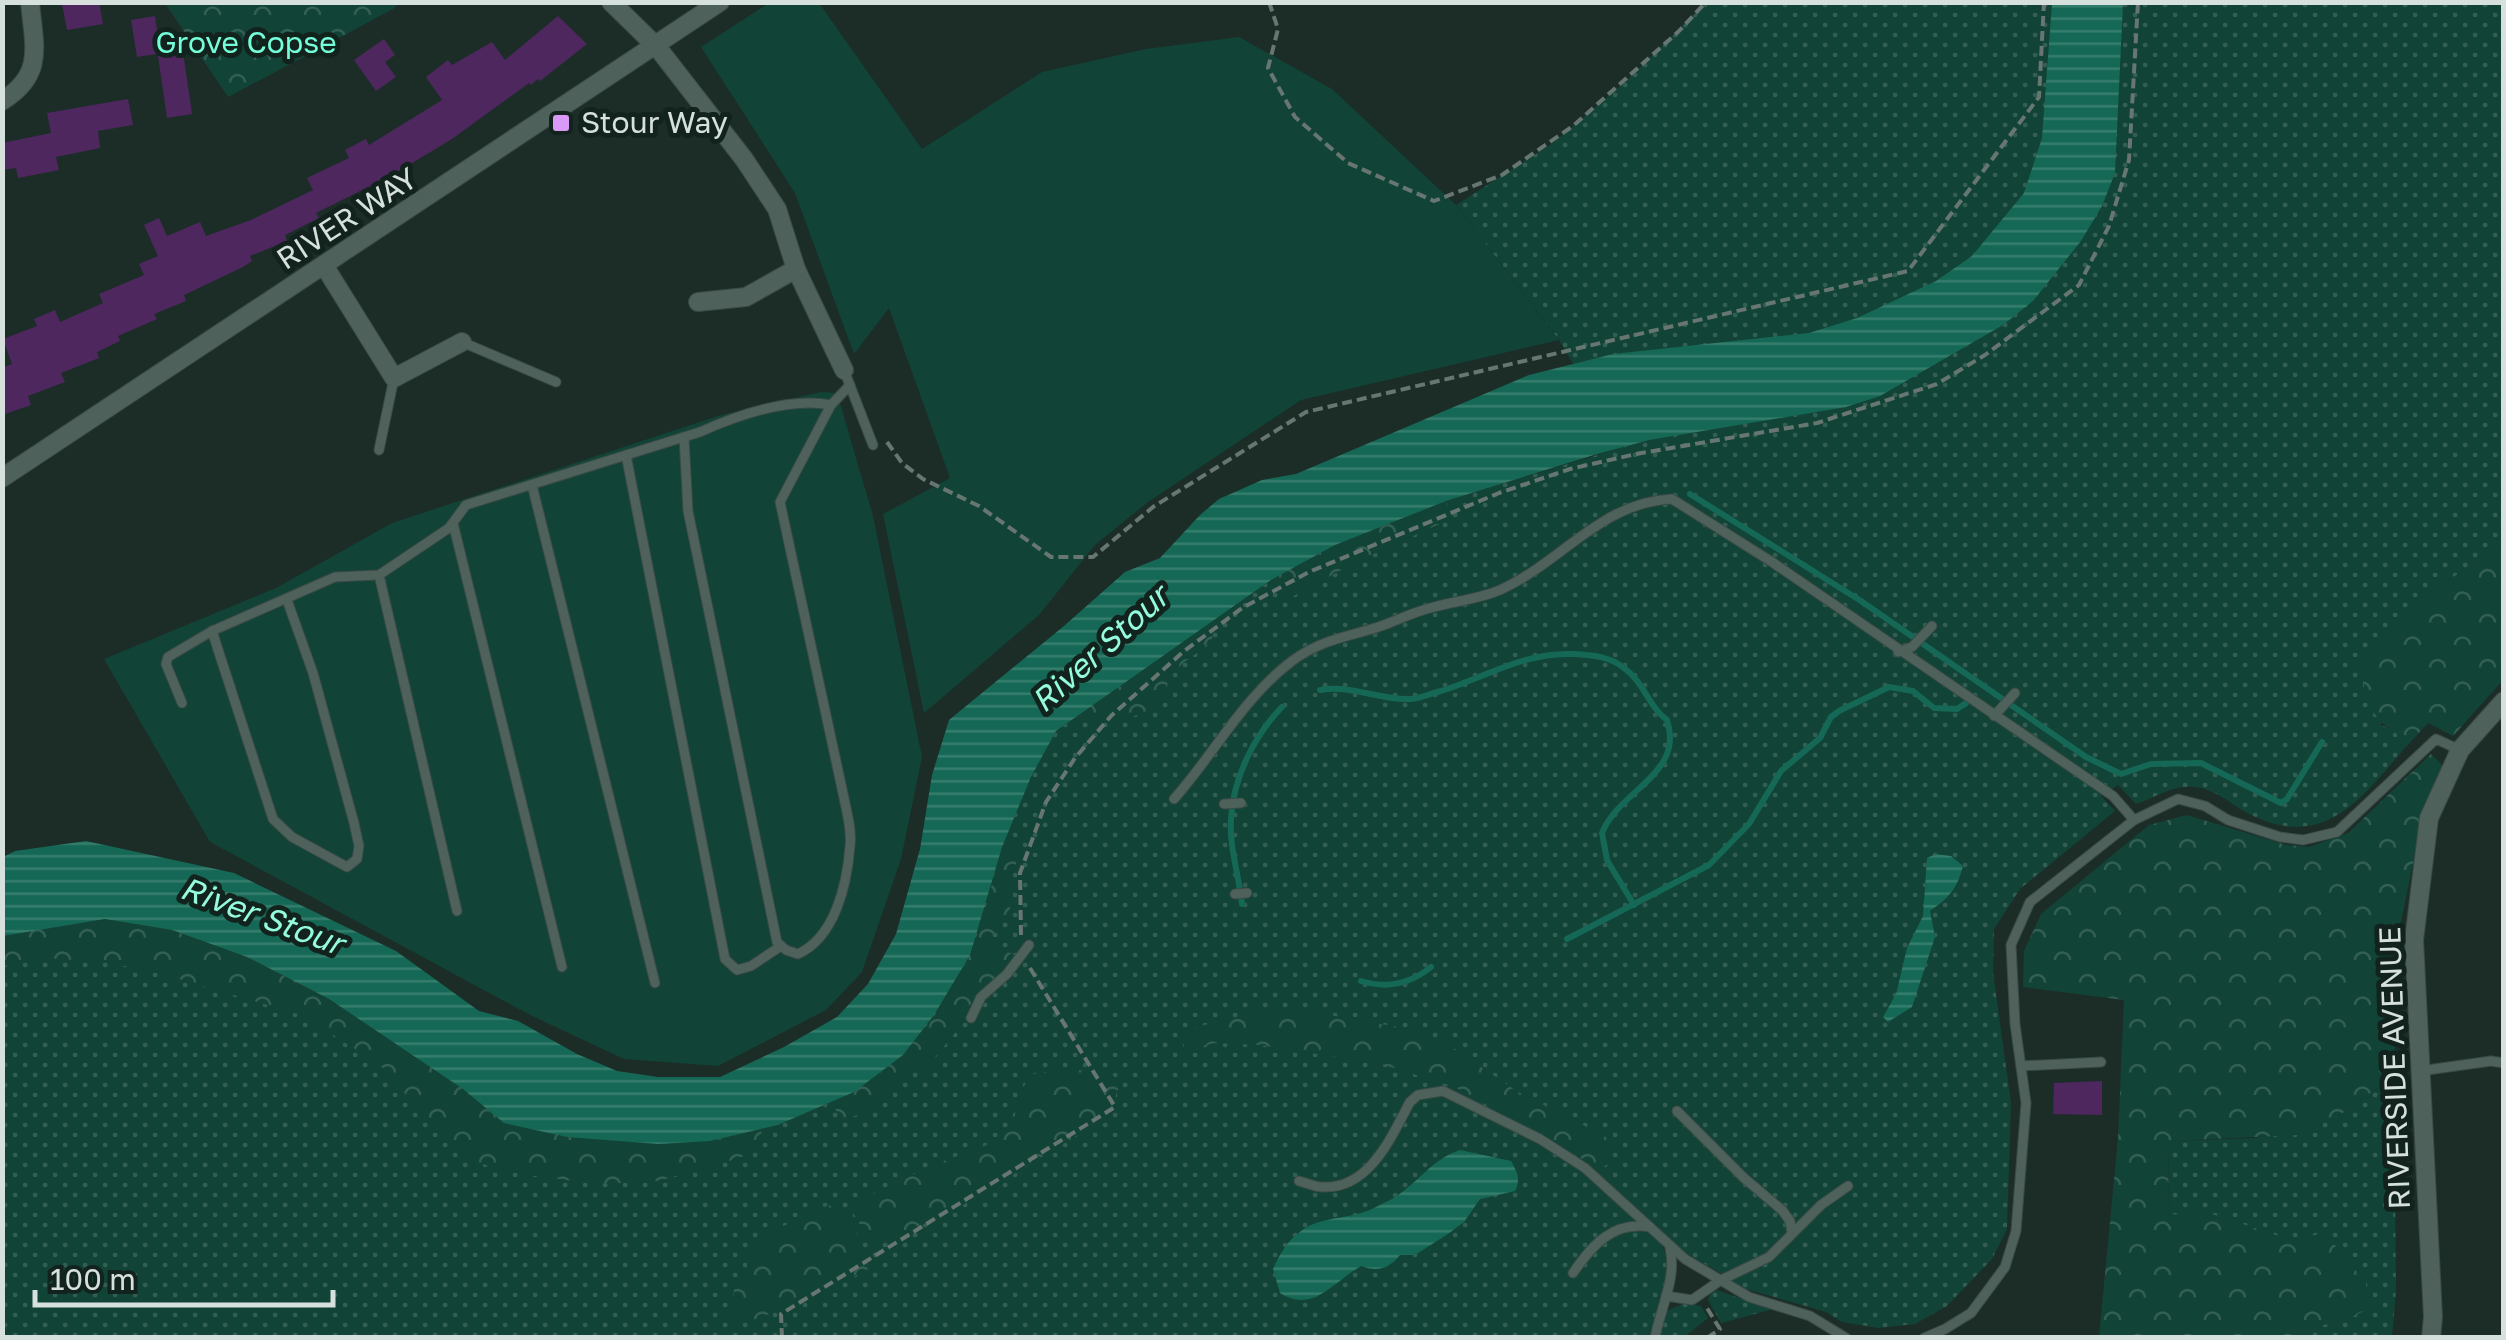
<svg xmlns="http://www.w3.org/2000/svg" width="2506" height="1340" font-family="'Golos Text',sans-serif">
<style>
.grass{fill:url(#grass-dots)}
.forest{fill:url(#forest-crowns)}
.park{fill:#114336}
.water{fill:url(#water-rules)}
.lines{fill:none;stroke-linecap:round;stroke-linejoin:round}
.stream{stroke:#156855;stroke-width:6}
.building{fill:#4e275f}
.lane-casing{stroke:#3b4a46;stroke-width:11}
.street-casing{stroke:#3b4a46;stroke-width:20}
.path{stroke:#687672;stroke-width:4;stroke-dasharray:10 5;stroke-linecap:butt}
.lane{stroke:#4e615a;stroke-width:9}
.street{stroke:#4e615a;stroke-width:18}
.poi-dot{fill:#d99af7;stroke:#12231e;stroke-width:4}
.labels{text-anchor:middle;stroke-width:10;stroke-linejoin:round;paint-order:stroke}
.park-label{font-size:30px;fill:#74fed9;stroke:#12231e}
.poi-label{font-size:30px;fill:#d6e0dd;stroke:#12231e;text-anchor:start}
.street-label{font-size:30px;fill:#d6e0dd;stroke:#12231e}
.water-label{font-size:32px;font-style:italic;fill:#94fbdd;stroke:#12231e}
</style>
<defs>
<pattern id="grass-dots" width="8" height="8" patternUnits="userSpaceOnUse" patternTransform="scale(2.5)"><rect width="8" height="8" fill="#114336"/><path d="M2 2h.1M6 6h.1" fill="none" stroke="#335e53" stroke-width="1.8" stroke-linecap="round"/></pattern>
<pattern id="forest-crowns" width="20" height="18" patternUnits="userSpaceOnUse" patternTransform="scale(2.5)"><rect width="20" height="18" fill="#114336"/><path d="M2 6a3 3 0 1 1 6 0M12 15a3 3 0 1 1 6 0" fill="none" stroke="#335e53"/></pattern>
<pattern id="water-rules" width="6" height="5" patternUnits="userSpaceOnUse" patternTransform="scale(2.5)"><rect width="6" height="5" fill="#156855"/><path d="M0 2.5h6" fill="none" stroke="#367d6d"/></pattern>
</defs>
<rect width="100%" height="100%" fill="#1c2d28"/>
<g class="grass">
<path d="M1706,3H2503V545L2426,595L2381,725L2396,731L2403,750C2359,802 2322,851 2249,814C2233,805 2213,788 2194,787C2171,785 2156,798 2136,804L2118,785L2101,796L2115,811L2020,889L1994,929L1993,972L2011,1103L2007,1229L1992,1259L1947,1306L1915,1324L1878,1328L1842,1322L1826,1312L1735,1286L1724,1275L1665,1241L1661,1243C1676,1274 1657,1307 1649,1337H3L2,936L36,928L710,1141L778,1125L854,1092L1002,847L1031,777L1056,731L1271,580L1335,545L1446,501L1623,447L1559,340L1456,205L1553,143L1624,83Z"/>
<path d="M2394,1076L2396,1290L2392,1337H2298L2300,1329L2343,1321L2291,1240L2168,1215L2169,1141L2256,1138L2340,1115Z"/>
<path d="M1717,1290L1750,1302L1777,1308L1721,1323L1708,1300L1710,1293Z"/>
<path d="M1685,1303L1701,1306L1708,1318L1684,1337L1658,1338L1666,1311Z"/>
</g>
<g class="forest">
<path d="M165,3H399L393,9L228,97Z"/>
<path d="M1446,501L1450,516L1446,521L1358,561L1288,599L1280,595L1271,580L1335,545Z"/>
<path d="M2503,545V680L2453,736L2428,723L2403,750L2396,732C2369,720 2367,694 2359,667L2426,595Z"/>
<path d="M1208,624L1213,637C1204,651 1188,657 1177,669C1168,677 1167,688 1161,697C1145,721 1104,726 1080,713Z"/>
<path d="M2431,754L2444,767L2423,816L2400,926L2394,1076L2340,1115L2299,1135L2169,1141L2168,1215L2206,1212L2291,1240L2325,1233L2366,1283L2368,1309L2343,1321L2301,1329L2298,1337H2099L2118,1138L2124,1000L2023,987L2024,951L2041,914L2149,825L2187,815L2286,845L2309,847L2348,833Z"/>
<path d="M1010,827L1018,856L1009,889L1010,913L991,936L1001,949L1017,956L976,996L970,1005L968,1017L927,1067L908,1069C895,1096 872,1115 843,1118L829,1103C893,1075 943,1017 970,953C988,912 993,868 1010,827Z"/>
<path d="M105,919L172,930L247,957L329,999L463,1089L505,1123L567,1137L658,1144L710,1141L762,1129L759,1147L740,1158L658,1181L597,1184L528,1175L474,1162L434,1127L380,1065L302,1015L148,970L101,962L46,958L3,966L2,936Z"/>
<path d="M1278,1011L1317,1013L1404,1028L1440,1039L1518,1092L1606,1137L1613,1148L1611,1162L1600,1169L1455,1087L1381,1064L1260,1045L1215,1043L1185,1050L1183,1042L1189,1029L1251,1013Z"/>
<path d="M1067,1068L1111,1075L1121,1080L1109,1116L953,1211L873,1247L849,1206L930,1166L985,1146L1004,1132L1013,1121L1028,1075Z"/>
<path d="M829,1205C853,1220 864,1242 868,1269L817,1297L744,1323L731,1321L734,1289L747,1269L749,1242Z"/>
</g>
<g class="park">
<path d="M769,3H819L922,149L1042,72L1146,49L1239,37L1332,89L1456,205L1559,340L1301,400L1148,502L1095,545L1039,615L924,713L883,514L950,478L889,308L854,354L795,193L701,47Z"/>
<path d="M821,392L837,393L873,516L922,757L901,859L862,972L826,1010L718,1066L624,1059L530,1015L210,842L104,659L276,588L392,523L721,415Z"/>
</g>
<g class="water">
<path d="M2052,3H2123L2115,173L2102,206L2081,241L2033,301L2003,325L1880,396L1846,407L1649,440L1594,455L1446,501L1335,545L1271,580L1056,731L1031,777L1002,847L970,955L934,1015L903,1055L854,1092L778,1125L710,1141L658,1144L567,1137L504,1123L463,1089L329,999L247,957L172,930L105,919L3,936V857L15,851L86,841L234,873L396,951L479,1011L518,1021L577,1054L617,1071L658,1077H720L784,1047L837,1017L868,984L896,934L920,849L932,775L949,720L1064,626L1125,572L1160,558L1200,515L1219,499L1262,480L1296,474L1529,375L1613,354L1809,333L1857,318L1936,281L1972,256L2024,193L2042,138Z"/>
<path d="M1936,854L1951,856L1963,866C1957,889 1949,898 1930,911L1935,937L1912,1007L1888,1022L1883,1017L1896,994L1907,948L1923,916L1927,858Z"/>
<path d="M1460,1150L1511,1161C1517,1172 1521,1179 1515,1191L1480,1199L1464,1222L1448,1234L1415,1255H1400C1389,1269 1377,1272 1361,1266C1333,1282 1313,1314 1280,1293L1273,1269C1279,1255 1288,1240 1301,1231C1318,1218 1341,1219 1361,1213C1370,1211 1381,1204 1390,1200C1416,1186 1431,1159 1460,1150Z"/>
</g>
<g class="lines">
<g class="stream">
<path d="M1690,494L1861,601L2086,757L2121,774L2151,764L2201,763L2281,803L2287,799L2322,742"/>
<path d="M1320,690C1352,684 1381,701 1411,699C1421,698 1432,693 1441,691C1486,677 1524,652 1573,654C1592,655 1609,656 1624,668C1644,682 1648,706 1667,720C1685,774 1619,790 1602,833L1607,860L1634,905"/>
<path d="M1242,904C1239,876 1229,846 1231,819C1233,778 1254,736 1282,707"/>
<path d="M1567,939L1709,865L1749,824L1781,771L1820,738L1831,717L1839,711L1889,687L1913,691L1934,708L1957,709L1966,703"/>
<path d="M1361,981C1387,989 1410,984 1431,967"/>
</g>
</g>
<g class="building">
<path d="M99,2L103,24L67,30L62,4Z"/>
<path d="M155,16L157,30L165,29L169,52L137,57L131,20Z"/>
<path d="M558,16L587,44L540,81L538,79L531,85L529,83L452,139L394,174L316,213L319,218L285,235L287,241L250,256L252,261L243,267L184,295L186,301L154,314L157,319L118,336L120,341L97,352L99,358L61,373L65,382L28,396L31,405L2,415V368L12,364L3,339L37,326L34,319L55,310L60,322L103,303L99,294L144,275L139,264L158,256L144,225L159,218L167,236L200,222L206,236L251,220L313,190L307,178L349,158L345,150L366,139L369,145L442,100L426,77L448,60L452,65L492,42L505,60Z"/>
<path d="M384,39L395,55L385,62L396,77L376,91L354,60Z"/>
<path d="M183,52L192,114L167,118L158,56Z"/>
<path d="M128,99L133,125L98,131L100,148L56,157L59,170L18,178L16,168L2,170V143L51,133L47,113Z"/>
<path d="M2102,1081V1115L2053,1114L2054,1083Z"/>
</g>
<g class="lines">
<defs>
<g id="lane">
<path d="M462,342L556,382"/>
<path d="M844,370L873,445"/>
<path d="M684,437L688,511L777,942L786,950L798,954C835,937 847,885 850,846C852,831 847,813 844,798L780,502L831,405"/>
<path d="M379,450L394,378"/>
<path d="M626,455L725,959L737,970L751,966L781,946"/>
<path d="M532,485L655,983"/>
<path d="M453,523L562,967"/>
<path d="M379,575L457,911"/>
<path d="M212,631L273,819L292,837L347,867L357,859L359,846L354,823L313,673L287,600"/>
<path d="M1898,652L1912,647L1932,626"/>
<path d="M182,703L166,664L168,657L212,631L335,577L379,575L449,528L466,505L700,432C738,415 789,397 831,405L850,385"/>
<path d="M1994,716L2015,693"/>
<path d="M1174,799C1214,754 1243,698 1292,661C1323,638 1350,637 1384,625C1400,619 1416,611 1434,607C1456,601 1479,599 1500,590C1562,562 1601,502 1672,499L1772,562L2113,796L2134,820"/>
<path d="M1224,804L1241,803"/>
<path d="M1235,894L1247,893"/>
<path d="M971,1018L981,997L1007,974L1029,945"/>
<path d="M2021,1066L2101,1062"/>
<path d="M2420,1071L2491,1061L2504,1063"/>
<path d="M1677,1111L1744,1178L1782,1210L1790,1221L1792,1233"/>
<path d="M1299,1181C1306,1183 1315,1187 1322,1187C1370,1190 1392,1135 1410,1102L1418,1095L1443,1091L1540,1139L1585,1168L1685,1259L1749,1297L1810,1316L1846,1338"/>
<path d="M1573,1273C1592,1245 1613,1221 1650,1227"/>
<path d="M1666,1296L1692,1300L1721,1280L1769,1257L1821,1205L1848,1186"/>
<path d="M1655,1338C1660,1309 1677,1278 1670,1249"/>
<path d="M1924,1338L1945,1329L1971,1313L2005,1267L2016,1231L2026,1103L2015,1024L2011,945L2030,902L2134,820L2178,799L2205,806L2228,820L2280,837L2303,840L2337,832L2436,739L2460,750"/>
</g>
<g id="street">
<path d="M611,2L657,47L744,159L777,209L796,269L844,370"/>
<path d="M2,101C45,74 34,47 30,2"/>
<path d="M325,267L394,378L462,342"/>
<path d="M698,302L746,297L796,269"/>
<path d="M2,478L720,2"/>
<path d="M2431,1338L2433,1317L2414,940L2429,818L2460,750L2504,701"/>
</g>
</defs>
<use href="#lane" class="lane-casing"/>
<use href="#street" class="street-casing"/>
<g class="path">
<path d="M1269,2L1278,29L1268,68L1295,117L1348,163L1434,201L1502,175L1573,126L1678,32L1706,2"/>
<path d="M887,442L902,463L923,479L979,506L1051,557H1093L1153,507L1306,412L1908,271L2039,97L2044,2"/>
<path d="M1021,935L1020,873L1046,802L1075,758L1111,716L1183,652L1242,608L1309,572L1499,493L1570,469L1636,454L1817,423L1937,384L1985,355L2079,285L2109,226L2129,160L2138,2"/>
<path d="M782,1338L781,1314L1115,1107L1030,968"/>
<path d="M1707,1338L1720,1329L1707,1308"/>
</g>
<use href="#lane" class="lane"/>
<use href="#street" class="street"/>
</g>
<rect class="poi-dot" x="551" y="113" width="20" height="20" rx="5"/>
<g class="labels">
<g class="park-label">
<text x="246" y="53">Grove Copse</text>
</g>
<g class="poi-label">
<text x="581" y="133">Stour Way</text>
</g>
<g class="street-label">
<text transform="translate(347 219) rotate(-33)" y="10">RIVER WAY</text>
<text transform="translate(2395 1068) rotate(-92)" y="10">RIVERSIDE AVENUE</text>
</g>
<g class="water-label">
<text transform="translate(1100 649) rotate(-42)" y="11">River Stour</text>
<text transform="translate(262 916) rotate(20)" y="11">River Stour</text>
</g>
</g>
<rect width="2506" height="1340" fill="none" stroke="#d6e0dd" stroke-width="10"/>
<path d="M35 1290v15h298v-15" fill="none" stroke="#d6e0dd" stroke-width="5"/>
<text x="50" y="1290" font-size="30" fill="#d6e0dd" stroke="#12231e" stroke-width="8" paint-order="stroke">100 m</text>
</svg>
